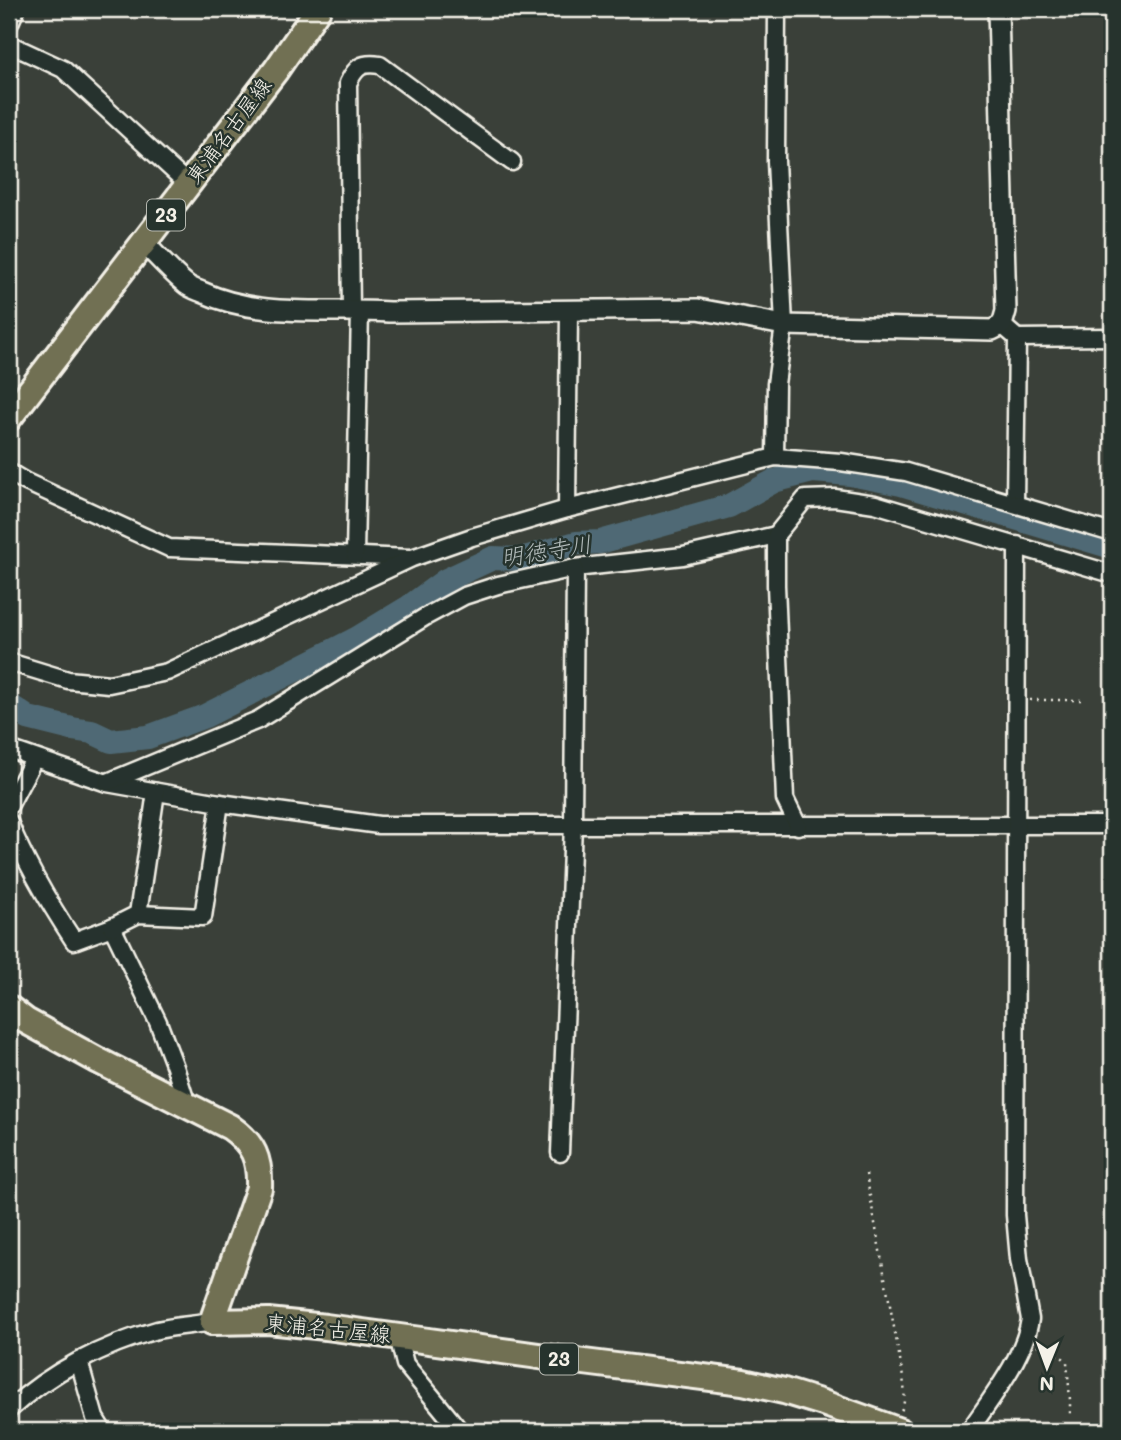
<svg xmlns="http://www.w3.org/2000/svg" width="1121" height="1440" font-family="Mali,'Klee One',sans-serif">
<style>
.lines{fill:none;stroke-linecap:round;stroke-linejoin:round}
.river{stroke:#4f6974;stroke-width:24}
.minor-casing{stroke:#f4f1e8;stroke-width:21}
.tertiary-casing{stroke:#f4f1e8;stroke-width:24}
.primary-casing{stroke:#f4f1e8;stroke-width:30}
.path{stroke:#f4f1e8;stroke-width:2.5;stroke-dasharray:2 5;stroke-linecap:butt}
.minor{stroke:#26332d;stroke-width:16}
.tertiary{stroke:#26332d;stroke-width:19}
.primary{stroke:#716f52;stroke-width:24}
.labels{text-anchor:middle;stroke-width:5;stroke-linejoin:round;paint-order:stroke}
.shield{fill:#26332d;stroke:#b6b8b0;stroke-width:2}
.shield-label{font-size:19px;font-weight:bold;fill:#f4f1e8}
.street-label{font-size:21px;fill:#f4f1e8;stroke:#26332d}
.water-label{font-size:23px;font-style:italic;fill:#b2bbba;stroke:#26332d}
</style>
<rect width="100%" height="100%" fill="#3a4039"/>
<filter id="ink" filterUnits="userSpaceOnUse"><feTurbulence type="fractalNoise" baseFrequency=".0143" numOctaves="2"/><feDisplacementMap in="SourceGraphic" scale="14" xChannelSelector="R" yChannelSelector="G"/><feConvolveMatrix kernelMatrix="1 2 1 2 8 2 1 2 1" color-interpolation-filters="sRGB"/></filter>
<g filter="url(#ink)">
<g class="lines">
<path class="river" d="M9,705L28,718L72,729L92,732L111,741L148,737L205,716L356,639L409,607L446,580L493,558L521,559L576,543L600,542L729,506L774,481L813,471L850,474L901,484L1112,547"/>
<defs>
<g id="minor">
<path d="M9,25L16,9"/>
<path d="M9,44L63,69L189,185"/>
<path d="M351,310L348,83C356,67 361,62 380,65L512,162"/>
<path d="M1002,325L1017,338L1015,504"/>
<path d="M1017,338L1112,337"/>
<path d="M775,457L776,384L784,325L776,161L777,9"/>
<path d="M9,472L26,482L169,548L410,558"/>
<path d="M567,509L569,311"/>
<path d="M355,555L360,310"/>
<path d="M9,662L68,680L109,684L167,672L412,558L472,537L567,509L775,457L841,462L906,472L1112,533"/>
<path d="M9,749L107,783L220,803L379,825H1112"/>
<path d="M108,782L258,720L425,617L464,596L498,585L575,568L683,556L776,535"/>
<path d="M9,806L34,759"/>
<path d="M9,822C26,865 49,903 74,941L112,927L158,1022L175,1067L187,1105"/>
<path d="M798,826L785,799L776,585V535L805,499L835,498L875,504L1112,574"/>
<path d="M138,914L156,792"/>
<path d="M112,927L138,914L203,917L220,803"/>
<path d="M560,1153L573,825L575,568"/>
<path d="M398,1336L405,1364L460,1431"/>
<path d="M79,1361L95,1418L103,1431"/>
<path d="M9,1410C50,1372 103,1345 157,1330C175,1326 194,1325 212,1322"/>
<path d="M969,1431C990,1400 1025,1356 1030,1319L1019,1259L1015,1215L1017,545"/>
</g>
<path id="tertiary" d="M144,243C158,257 172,273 187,285C191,288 197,290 202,292C260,319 327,308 389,312L698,309L784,325L992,330L1002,325L1006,311L998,9"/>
<g id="primary">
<path d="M9,418L276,70L318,9"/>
<path d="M9,1008L26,1021L97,1060L230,1127C254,1144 260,1159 259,1188L212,1322L268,1321L326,1327L568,1360L743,1382L784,1391L823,1403L900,1431"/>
</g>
</defs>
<use href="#minor" class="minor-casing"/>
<use href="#tertiary" class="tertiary-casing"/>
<use href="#primary" class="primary-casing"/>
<g class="path">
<path d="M1030,700H1086"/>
<path d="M866,1174L902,1371C904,1385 907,1399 901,1411"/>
<path d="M1037,1345L1063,1358L1067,1362L1070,1400V1418"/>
</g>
<use href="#minor" class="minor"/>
<use href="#tertiary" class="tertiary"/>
<use href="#primary" class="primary"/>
</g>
</g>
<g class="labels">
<g class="shield">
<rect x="147" y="199.5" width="38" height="31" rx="5"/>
<rect x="540" y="1343.5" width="38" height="31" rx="5"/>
</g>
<g class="shield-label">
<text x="166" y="222">23</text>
<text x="559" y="1366">23</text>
</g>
<g class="street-label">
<text transform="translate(229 131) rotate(-53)" y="7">東浦名古屋線</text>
<text transform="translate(328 1329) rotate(6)" y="7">東浦名古屋線</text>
</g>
<g class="water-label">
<text transform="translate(546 551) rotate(-9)" y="8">明徳寺川</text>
</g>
</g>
<rect width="1121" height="1440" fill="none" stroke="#26332d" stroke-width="35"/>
<rect x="18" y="18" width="1086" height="1405" fill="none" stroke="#f4f1e8" stroke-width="2.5" filter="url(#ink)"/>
<g transform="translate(1047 1367) rotate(181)" stroke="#26332d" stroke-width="5" paint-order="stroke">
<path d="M0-5L12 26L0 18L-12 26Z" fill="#f4f1e8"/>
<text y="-10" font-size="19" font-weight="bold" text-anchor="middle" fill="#f4f1e8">N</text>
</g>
</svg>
